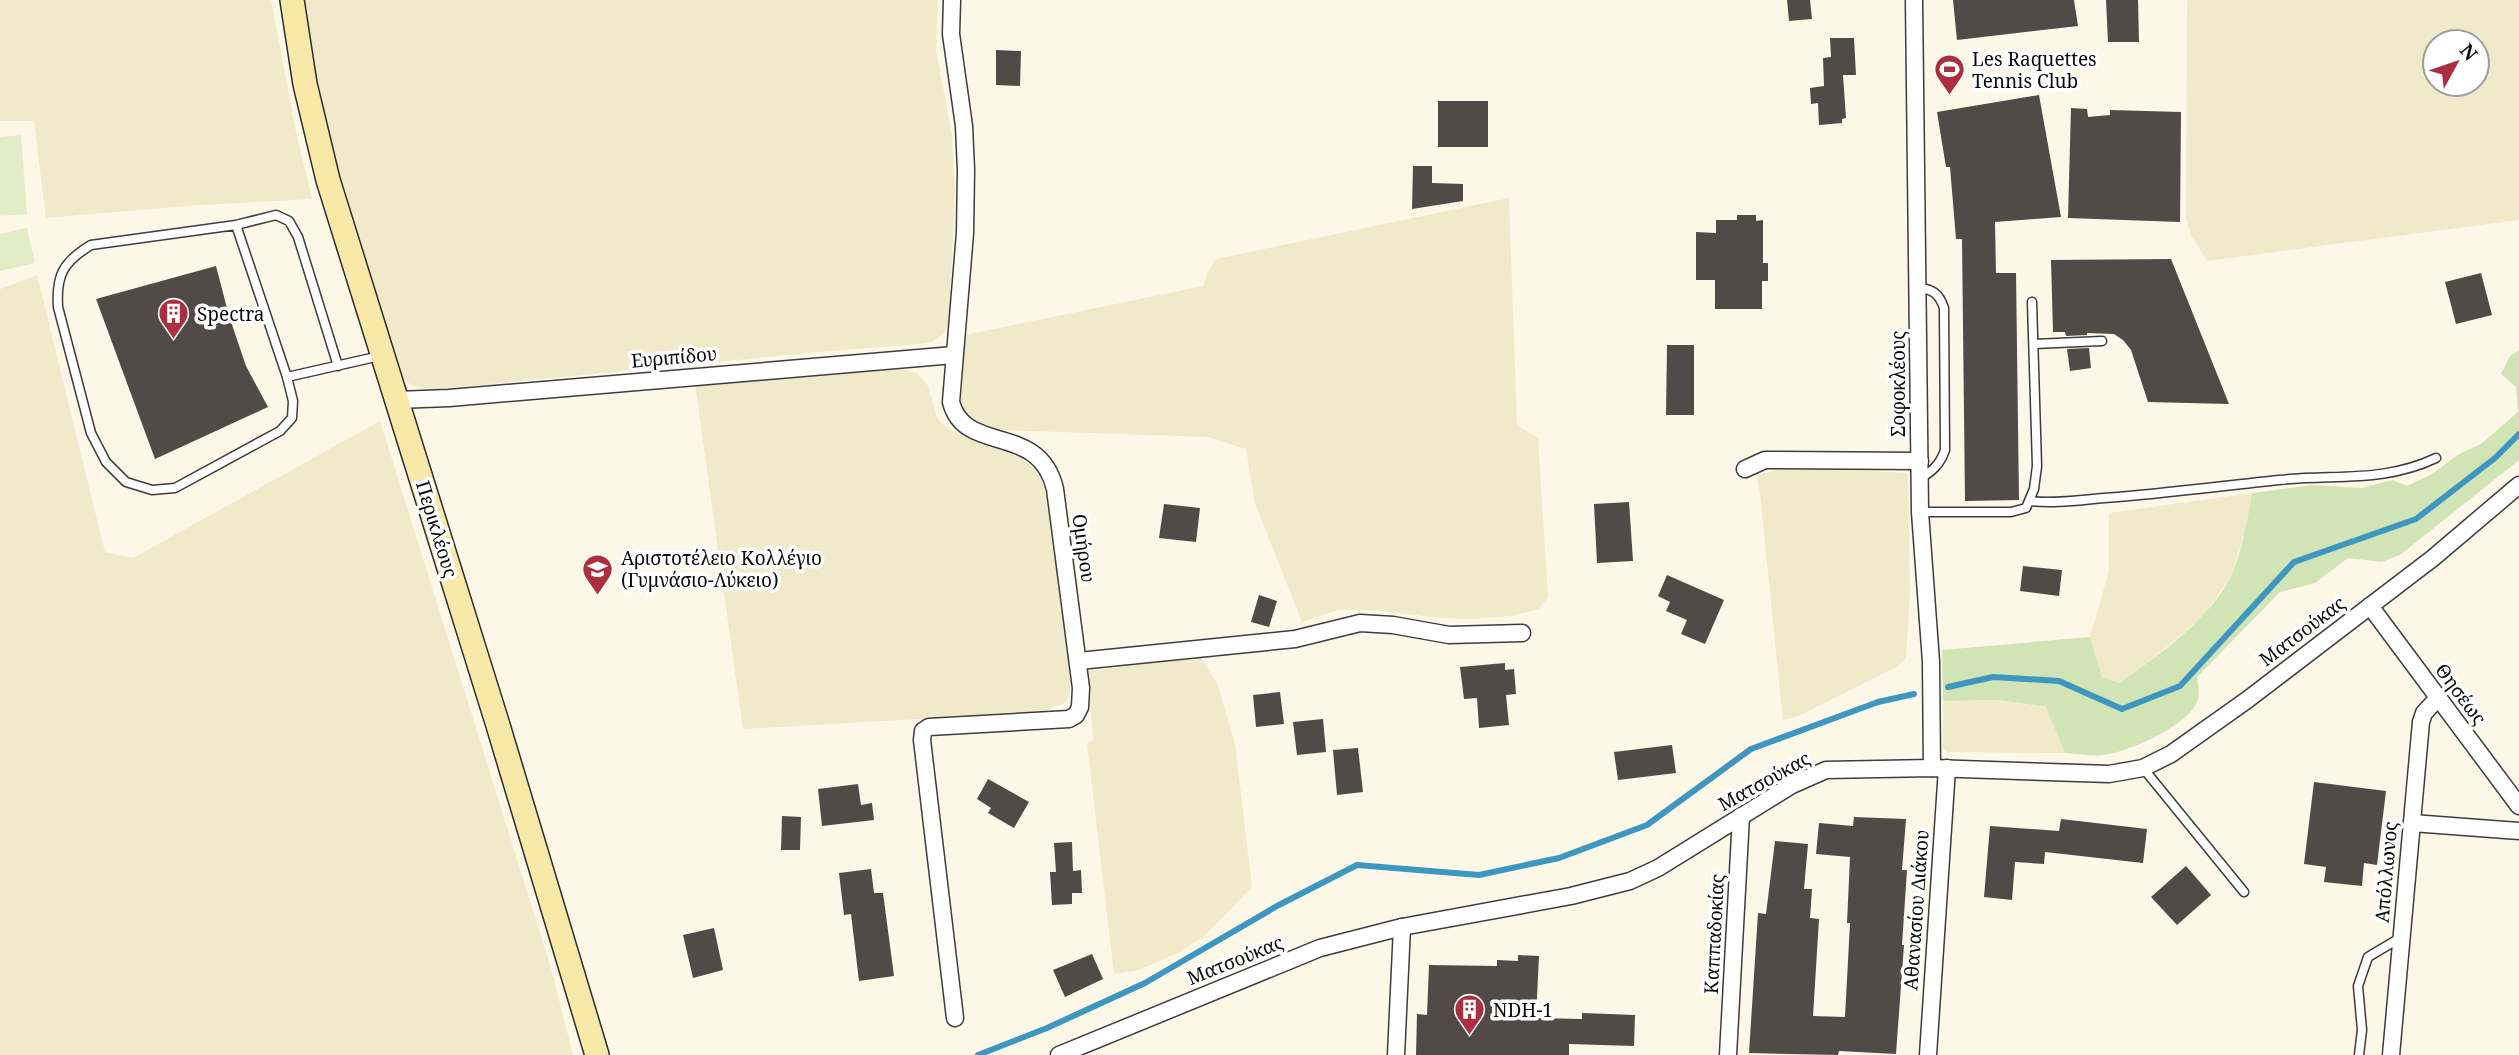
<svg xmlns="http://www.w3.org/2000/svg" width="2519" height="1055" font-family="'Noto Serif',serif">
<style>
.farmland{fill:#f0eacb;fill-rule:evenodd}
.green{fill:#d1e4b6}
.pitch{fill:#e2ecc7}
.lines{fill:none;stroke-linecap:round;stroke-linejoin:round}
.stream{stroke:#3e97c1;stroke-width:6}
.building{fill:#514a47}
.lane-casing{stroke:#3d3d3d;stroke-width:11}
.street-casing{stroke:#3d3d3d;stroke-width:19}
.secondary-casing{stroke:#2c2c2c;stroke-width:26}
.lane{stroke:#fff;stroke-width:8}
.street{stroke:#fff;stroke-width:16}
.secondary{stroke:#f8e9a8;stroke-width:23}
.labels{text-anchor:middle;stroke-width:7;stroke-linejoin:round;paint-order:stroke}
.poi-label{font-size:19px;fill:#0a0a0a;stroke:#fff;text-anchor:start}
.street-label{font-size:19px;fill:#0a0a0a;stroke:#fff}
</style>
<rect width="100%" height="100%" fill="#fdf7e8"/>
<g class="farmland">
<path d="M0,0H271L296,132L312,199L186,206L46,218L34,121H0Z"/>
<path d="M305,0H938L936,50L952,135L955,192L950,303L949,323L944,333L932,342L918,344L820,352L427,390L408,383L403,377L351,215L330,140L320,94Z"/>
<path d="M2187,0H2519V220L2207,261L2191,235L2186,218ZM2435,42H2477V84H2435Z"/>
<path d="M1509,198L1517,425L1538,438L1548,597L1539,609L1512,616L1471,619L1441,618L1371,610H1337L1302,622L1255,504L1246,449L1208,437L1001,430L971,420L960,405L965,335L1203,286L1208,271L1216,259Z"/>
<path d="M37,275L105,552L133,558L380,421L551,968L573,1055H0V289Z"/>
<path d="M904,369L918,374L928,386L936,415L941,423L960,435L1026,460L1040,476L1047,500L1072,677L1069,696L1065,703L1041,712L743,729L695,384Z"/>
<path d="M1790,467L1908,473L1910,592L1906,658L1898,666L1799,716L1783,720L1760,493L1756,475Z"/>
<path d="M2252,493L2245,533L2230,578L2205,614L2138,671L2119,683L2102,677L2090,637L2109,571V513Z"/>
<path d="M1200,656L1218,685L1235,744L1252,887L1203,937L1180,952L1139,970L1114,974L1087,743L1093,740L1088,671Z"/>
<path d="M1999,700L2048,708L2065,753L1947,752L1943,747V701Z"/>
</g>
<path class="green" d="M2519,350V460L2400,555L2382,562L2348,558L2315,583L2280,592L2197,677C2198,686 2201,695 2196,704C2184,727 2129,752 2103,755C2091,757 2077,753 2065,753L2046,707L1999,700L1943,701L1942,650L2090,637L2102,677L2119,683C2154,660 2214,615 2231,576C2243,549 2247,521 2252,493L2312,485L2361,488L2393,480L2407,486L2432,474L2459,454L2481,444L2518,412L2516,387L2501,374L2510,356Z"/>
<g class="pitch">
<path d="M21,135L27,214L0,216V137Z"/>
<path d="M27,228L35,263L0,271V234Z"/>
</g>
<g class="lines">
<g class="stream">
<path d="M1948,687L1993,677L2059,681L2122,709L2180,686L2294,562L2416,519L2495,458L2519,434"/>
<path d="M978,1055L1047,1028L1145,983L1277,906L1357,865L1479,875L1559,858L1647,825L1751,749L1878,702L1914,694"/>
</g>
</g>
<g class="building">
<path d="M1787,0H1810L1812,19L1789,21Z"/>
<path d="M1953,0H2074L2078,26L1957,40Z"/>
<path d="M2106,0H2138L2139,42H2108Z"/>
<path d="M1830,38H1854L1856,75H1843L1846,118L1842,119V123L1819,125L1818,103L1811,104L1810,88L1824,86L1823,58L1831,57Z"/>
<path d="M996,50L1021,51L1020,86L996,85Z"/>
<path d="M2039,95L2061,217L1995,222L1996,273H2016L2019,500L1965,501L1962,239H1956L1950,167H1946L1937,112Z"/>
<rect x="1438" y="101" width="50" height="46"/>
<path d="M2071,108L2087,109L2088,117L2110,115V110L2181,112L2180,222L2068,218Z"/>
<path d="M1413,166H1432V183L1463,184V201L1412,209Z"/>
<path d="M1737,215H1756V221L1763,220V263H1768V281H1762V309H1715V280H1696V232L1716,233V220H1737Z"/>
<path d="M2171,259L2229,404L2148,402L2131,350L2123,340L2114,334L2087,333V335L2066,336L2065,332H2053L2051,260Z"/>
<path d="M216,266L229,316L246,366L268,407L155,459L96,299Z"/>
<path d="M2481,273L2492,315L2456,324L2445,282Z"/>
<path d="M1667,345H1694V415H1666Z"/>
<path d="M2089,348L2091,368L2070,371L2067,349Z"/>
<path d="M1629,502L1633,561L1597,563L1594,504Z"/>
<path d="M1164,504L1200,508L1196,542L1159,538Z"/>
<path d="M2023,566L2062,570L2059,596L2020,591Z"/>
<path d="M1667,575L1724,600L1705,644L1681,634L1687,620L1666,611L1670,602L1658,596Z"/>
<path d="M1259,595L1277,601L1269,627L1251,622Z"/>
<path d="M1505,663V670L1514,669L1516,694L1506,695L1509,725L1479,728L1477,698L1464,699L1460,667Z"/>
<path d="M1280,692L1284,724L1256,727L1253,695Z"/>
<path d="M1323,719L1326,752L1297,755L1293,722Z"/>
<path d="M1672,745L1676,773L1618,780L1614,752Z"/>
<path d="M1358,748L1363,792L1337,795L1333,750Z"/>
<path d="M988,779L1029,802L1014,828L988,813L991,808L977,799Z"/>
<path d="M2314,782L2386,791L2377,865L2364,863L2362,886L2324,882L2326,867L2304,864Z"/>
<path d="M858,784L861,805L872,803L874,820L822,826L818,789Z"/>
<path d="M782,816L801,817L800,850H781Z"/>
<path d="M1854,817L1906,819L1902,870H1907L1902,945H1904L1896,1054L1839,1051L1838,1055L1749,1053L1758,913L1766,914L1775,841L1808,844L1804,889H1812L1810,918L1819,919L1813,1016L1845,1017L1850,923H1847L1850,857L1816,854L1819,823L1853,826Z"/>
<path d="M2061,819L2147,829L2143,863L2045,852L2044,864L2015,862L2012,900L1984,897L1990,826L2059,831Z"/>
<path d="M1072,842L1073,871L1081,870L1082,893H1072V904L1052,905L1050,872H1056L1054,843Z"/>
<path d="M2186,866L2211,895L2177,925L2151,897Z"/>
<path d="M871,869L874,893H883L894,976L859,981L851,914L844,915L839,873Z"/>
<path d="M714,928L723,970L693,978L683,935Z"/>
<path d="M1092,954L1103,979L1065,997L1053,970Z"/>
<path d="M1518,955L1539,956L1536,1018L1582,1019V1013L1635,1015L1634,1046L1569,1044V1055H1416L1417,1014L1427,1015L1429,965L1497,966V960L1518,961Z"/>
</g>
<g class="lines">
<defs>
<g id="lane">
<path d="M236,225L287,377L293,401L292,418L280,431L175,488L152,490L126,482L106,462L91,433L58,307C56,275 63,262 91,245L236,225L276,215L289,221L298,237L338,366"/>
<path d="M1918,287C1933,290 1939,293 1944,308L1945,450C1940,465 1932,471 1920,479"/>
<path d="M2034,344L2102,341"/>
<path d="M287,377L380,356"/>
<path d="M2030,501C2055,504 2080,500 2104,498C2163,494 2221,486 2279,480C2336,474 2383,483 2436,458"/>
<path d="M1920,512H2011L2026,508L2034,489L2037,466L2032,302"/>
<path d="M2143,768L2244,892"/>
<path d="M2359,1055L2362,1030L2358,986L2368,957L2400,938"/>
</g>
<g id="street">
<path d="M952,0L951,34L964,126L966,170L965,233L951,402C965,456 1039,421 1055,489L1081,688L1080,707L1076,715L1069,719L929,727L923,731L922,740L955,1018"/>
<path d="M1914,0L1920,512L1931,662L1932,768"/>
<path d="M397,400L449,398L954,355"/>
<path d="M1745,469L1765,460L1920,461"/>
<path d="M2370,606L2519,806"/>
<path d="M1079,661L1295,639L1360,623L1393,625L1449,635L1522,633"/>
<path d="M2412,823L2519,831"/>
<path d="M1059,1055L1320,948L1402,927L1571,896L1630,881L1658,868L1792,785L1826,770L1932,768L2109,774L2143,768L2171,754L2247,700L2433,558L2519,485"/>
<path d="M1396,1055L1402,927"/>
<path d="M1728,1055L1741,816"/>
<path d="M1928,1055L1947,768"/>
<path d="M2391,1055L2421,722L2424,713L2437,699"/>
</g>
<path id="secondary" d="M292,0L305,84L328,180L497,722L597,1055"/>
</defs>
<use href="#lane" class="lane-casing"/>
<use href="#street" class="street-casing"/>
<use href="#secondary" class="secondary-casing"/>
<use href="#lane" class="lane"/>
<use href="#street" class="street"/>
<use href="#secondary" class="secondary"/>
</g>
<defs>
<symbol id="stadium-pin" viewBox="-11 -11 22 30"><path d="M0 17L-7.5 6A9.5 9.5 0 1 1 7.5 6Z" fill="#ad2e3e" stroke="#fff"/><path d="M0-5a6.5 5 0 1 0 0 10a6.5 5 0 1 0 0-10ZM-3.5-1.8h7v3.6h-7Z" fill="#fff"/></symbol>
<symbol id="building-pin" viewBox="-11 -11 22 30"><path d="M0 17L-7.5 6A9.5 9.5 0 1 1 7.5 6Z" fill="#ad2e3e" stroke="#fff"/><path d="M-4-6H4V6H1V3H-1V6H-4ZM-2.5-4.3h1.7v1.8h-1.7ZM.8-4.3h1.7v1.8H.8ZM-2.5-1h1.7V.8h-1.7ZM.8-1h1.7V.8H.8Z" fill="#fff"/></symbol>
<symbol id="school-pin" viewBox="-11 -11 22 30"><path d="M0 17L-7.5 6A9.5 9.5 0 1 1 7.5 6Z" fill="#ad2e3e" stroke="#fff"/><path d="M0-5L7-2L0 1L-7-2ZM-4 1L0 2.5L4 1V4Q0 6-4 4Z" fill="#fff"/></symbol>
</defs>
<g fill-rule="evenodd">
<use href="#stadium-pin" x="1932" y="52" width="35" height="47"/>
<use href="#building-pin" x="156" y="296" width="35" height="47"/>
<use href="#school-pin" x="580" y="552" width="35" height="47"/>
<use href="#building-pin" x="1452" y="992" width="35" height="47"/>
</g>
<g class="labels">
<g class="poi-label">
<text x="1972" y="66">Les Raquettes<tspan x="1972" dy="22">Tennis Club</tspan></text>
<text x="197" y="321">Spectra</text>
<text x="621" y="565">Αριστοτέλειο Κολλέγιο<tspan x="621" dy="22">(Γυμνάσιο-Λύκειο)</tspan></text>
<text x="1493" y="1017">NDH-1</text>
</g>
<g class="street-label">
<text transform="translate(674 357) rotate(-5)" y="7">Ευριπίδου</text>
<text transform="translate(1898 384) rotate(-90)" y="7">Σοφοκλέους</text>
<text transform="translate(437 529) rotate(73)" y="7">Περικλέους</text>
<text transform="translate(1084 548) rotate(82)" y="7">Ομήρου</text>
<text transform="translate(2302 631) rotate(-37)" y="7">Ματσούκας</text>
<text transform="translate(2461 694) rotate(53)" y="7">Θησέως</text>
<text transform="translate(1764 781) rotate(-29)" y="7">Ματσούκας</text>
<text transform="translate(2386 872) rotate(-85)" y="7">Απόλλωνος</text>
<text transform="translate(1916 910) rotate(-86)" y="7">Αθανασίου Διάκου</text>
<text transform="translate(1714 934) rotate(-87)" y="7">Καππαδοκίας</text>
<text transform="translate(1235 960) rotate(-22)" y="7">Ματσούκας</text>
</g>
</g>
<g transform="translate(2456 63) rotate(50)"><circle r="33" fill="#ffffff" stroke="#9d9d9d" stroke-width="2"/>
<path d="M0-5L12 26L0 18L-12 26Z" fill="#ad2e3e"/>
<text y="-10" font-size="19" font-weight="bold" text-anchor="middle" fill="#0a0a0a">N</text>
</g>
</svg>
